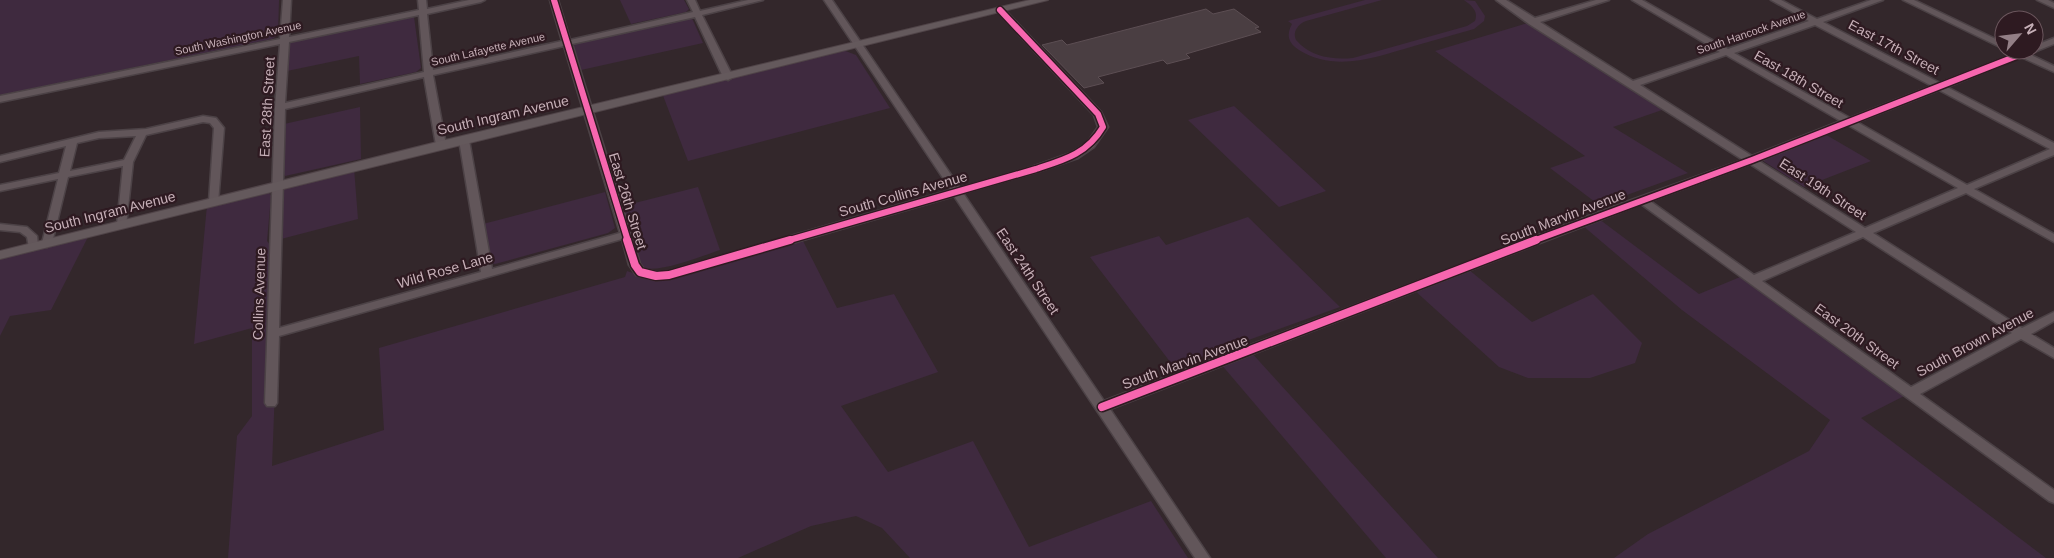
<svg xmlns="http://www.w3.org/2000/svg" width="2054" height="558" font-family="Arial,sans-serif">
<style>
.green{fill:#3f2a3f}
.building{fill:#4a3e42;stroke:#5c4e53}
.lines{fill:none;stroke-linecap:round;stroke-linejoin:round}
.minor-casing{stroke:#4c4246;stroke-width:3}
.major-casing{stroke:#504448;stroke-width:2}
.minor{fill:#62565a;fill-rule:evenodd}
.major{fill:#64595c;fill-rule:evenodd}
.cycleway-far1-casing{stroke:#2e1a21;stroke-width:9}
.cycleway-casing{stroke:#2e1a21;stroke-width:11}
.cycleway-far1{stroke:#f766af;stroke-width:6}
.cycleway{stroke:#f766af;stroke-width:8}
.labels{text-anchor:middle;stroke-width:4.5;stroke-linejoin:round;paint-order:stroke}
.far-street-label{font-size:11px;fill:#c6afb7;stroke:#2e1a21}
.street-label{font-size:14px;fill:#c6afb7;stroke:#2e1a21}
</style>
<rect width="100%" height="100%" fill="#33272b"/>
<g class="green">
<path d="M0,0H279L278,35L272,39L0,95Z"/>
<path d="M620,0H684L689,9L686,12L631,24Z"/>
<path d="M1365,0H1382L1306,21C1298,24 1292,32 1296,40C1310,57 1333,60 1353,58L1467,26L1475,21C1479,11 1471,5 1464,0L1475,1L1485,16L1484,21L1474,29C1454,35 1434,40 1414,46C1376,57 1336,73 1299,50C1288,43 1286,35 1292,24L1288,21Z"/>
<path d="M410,15L414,17L421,68L416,72L360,84L359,56L287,71L288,42Z"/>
<path d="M691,16L703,43L581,70L571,42Z"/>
<path d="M1528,23L1662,110L1613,127L1688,173L1599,205L1550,168L1585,156L1435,51Z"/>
<path d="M843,50L856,55L890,108L688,161L662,93Z"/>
<path d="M1234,106L1326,191L1279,207L1188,120Z"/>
<path d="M360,107L361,159L285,176L283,172L284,124Z"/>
<path d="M1823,133L1871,161L1804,187L1757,157Z"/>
<path d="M354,168L358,219L281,239L283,189Z"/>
<path d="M698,187L720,250C704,255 645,280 636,263C628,249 624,223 619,207Z"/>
<path d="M268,191L271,196L267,241L271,246L265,382L275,389L272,466L384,430L379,348L625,277L627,271L644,277L665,275L800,235L837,308L894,294L938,372L841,406L888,472L973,441L1029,547L1151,501L1188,558H910L882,528L856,516L811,526L738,558H228L237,436L252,416V328L194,344L207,205Z"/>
<path d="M605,192L615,228L608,233L495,264L489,262L483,224Z"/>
<path d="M1248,217L1340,307L1174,367L1090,257L1159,236L1166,245Z"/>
<path d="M1599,219L1699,294L1745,275L1906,393L1904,396L1861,418L2046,558H1614L1648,534L1809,451L1830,420L1682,310L1582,225Z"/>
<path d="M90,233L51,310L10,316L0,336V255Z"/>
<path d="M1468,269L1532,322L1593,294L1642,343L1635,363L1590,378H1528L1499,367L1413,289Z"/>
<path d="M1250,351L1438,558H1386L1220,363Z"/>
</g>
<path class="building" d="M1206,9L1213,14L1234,9L1259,27L1255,28L1261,32L1186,54L1190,58L1167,64L1163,60L1098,77L1104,83L1084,88L1042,45L1062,40L1067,45Z"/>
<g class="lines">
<defs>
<g id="minor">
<path d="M283,0H291L289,37L419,10L418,0H426L427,9L469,0H485L481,2L427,14L433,70L562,41L550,0H558L570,40L693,12L687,0H695L700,11L748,0H763L702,15L733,77L728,80L723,77L695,17L572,44L640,264L644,269L656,272L669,271L951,190L824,0H832L960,188L1032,167L1071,153L1087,143L1098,127L1094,115L996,10L997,8H1003L1101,112L1108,127L1094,147L1078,158L1040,171L963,193L1104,401L1615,206L1743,160L1529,24L1496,0H1506L1535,18L1596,0H1609L1540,22L1633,81L1720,52L1632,0H1642L1728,49L1809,21L1771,0H1781L1817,19L1871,0H1883L1823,22L1940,83L2014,54V50H2034V46L2054,38V44L2029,54L2054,66V72L2021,57L1947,87L2054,143V155L1974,189L2054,234V242L1966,193L1873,233L2022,328L2054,312V321L2031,334L2054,348V358L2021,339L1920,394L2054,490V503L2049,501L1641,204L1110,409L1210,558H1195L954,196L669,279L656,280L636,275L629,265L622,239L279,336L277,403L275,406H267L265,403L275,107L280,44L0,102V96L280,39ZM419,15L424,72L285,103L289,42ZM1815,25L1932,86L1850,118L1734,53ZM564,46L620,233L492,269L469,140L467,138H461L459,140L481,272L279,328L285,109L424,77L436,145L441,148L446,145L433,75ZM1726,55L1841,121L1752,156L1640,85ZM1939,90L2050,149L1967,185L1857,122ZM1848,125L1958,188L1865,228L1759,161ZM1750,164L1856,232L1754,275L1650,201ZM1863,237L2012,333L1911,387L1762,281Z"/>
<path d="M1903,0H1914L2004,43V49Z"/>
<path d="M2037,0H2048L2054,3V8Z"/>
<path d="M203,116L216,118L224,128L218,203L214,204L209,201L214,128L210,123L203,122L146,135L133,162L126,226H118L117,224L123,166L68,177L52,243L47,247L42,243L58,179L0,191V185L59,173L66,146L0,162V156L99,132L146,129ZM136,136L124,160L70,171L77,143L99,138Z"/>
<path d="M0,224L27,227L37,236L38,246L33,250L29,248L27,237L20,232L0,230Z"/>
</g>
<path id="major" d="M1030,0H1048L0,259V251L441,141Z"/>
</defs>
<use href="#minor" class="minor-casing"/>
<use href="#major" class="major-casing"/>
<use href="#minor" class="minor"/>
<use href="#major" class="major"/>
<defs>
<g id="cycleway-far1">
<path d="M554,0L628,241"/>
<path d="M786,241L1036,169C1064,160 1087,154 1103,127L1098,114L1000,10"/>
<path d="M1533,241L1752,160L2032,50"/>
</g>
<g id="cycleway">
<path d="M627,240L635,265L640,272L656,276L669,275L790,240"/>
<path d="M1102,407L1536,240"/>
</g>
</defs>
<use href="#cycleway-far1" class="cycleway-far1-casing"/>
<use href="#cycleway" class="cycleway-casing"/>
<use href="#cycleway-far1" class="cycleway-far1"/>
<use href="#cycleway" class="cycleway"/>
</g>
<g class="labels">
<g class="far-street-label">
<text transform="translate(1751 32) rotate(-19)" y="4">South Hancock Avenue</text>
<text transform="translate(238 38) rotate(-12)" y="4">South Washington Avenue</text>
<text transform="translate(488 49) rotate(-13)" y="4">South Lafayette Avenue</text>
</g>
<g class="street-label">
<text transform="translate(1894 47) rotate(28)" y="5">East 17th Street</text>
<text transform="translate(1799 79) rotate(30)" y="5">East 18th Street</text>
<text transform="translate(267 107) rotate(-87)" y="5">East 28th Street</text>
<text transform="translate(503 115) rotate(-13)" y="5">South Ingram Avenue</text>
<text transform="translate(1823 189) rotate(33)" y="5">East 19th Street</text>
<text transform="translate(903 194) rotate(-16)" y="5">South Collins Avenue</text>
<text transform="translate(628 201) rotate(73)" y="5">East 26th Street</text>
<text transform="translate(110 212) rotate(-14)" y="5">South Ingram Avenue</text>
<text transform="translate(1563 217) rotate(-21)" y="5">South Marvin Avenue</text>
<text transform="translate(445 270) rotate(-16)" y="5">Wild Rose Lane</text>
<text transform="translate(1028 271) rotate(56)" y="5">East 24th Street</text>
<text transform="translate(259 294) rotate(-88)" y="5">Collins Avenue</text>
<text transform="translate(1857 336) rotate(36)" y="5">East 20th Street</text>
<text transform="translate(1975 342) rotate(-28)" y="5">South Brown Avenue</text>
<text transform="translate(1185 362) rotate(-20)" y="5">South Marvin Avenue</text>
</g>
</g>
<g transform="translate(2019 35) rotate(62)"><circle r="24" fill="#2e1a21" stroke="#6b565d"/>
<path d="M0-4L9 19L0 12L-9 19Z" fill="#937f86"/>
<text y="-8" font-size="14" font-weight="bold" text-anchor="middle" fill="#c6afb7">N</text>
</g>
</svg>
